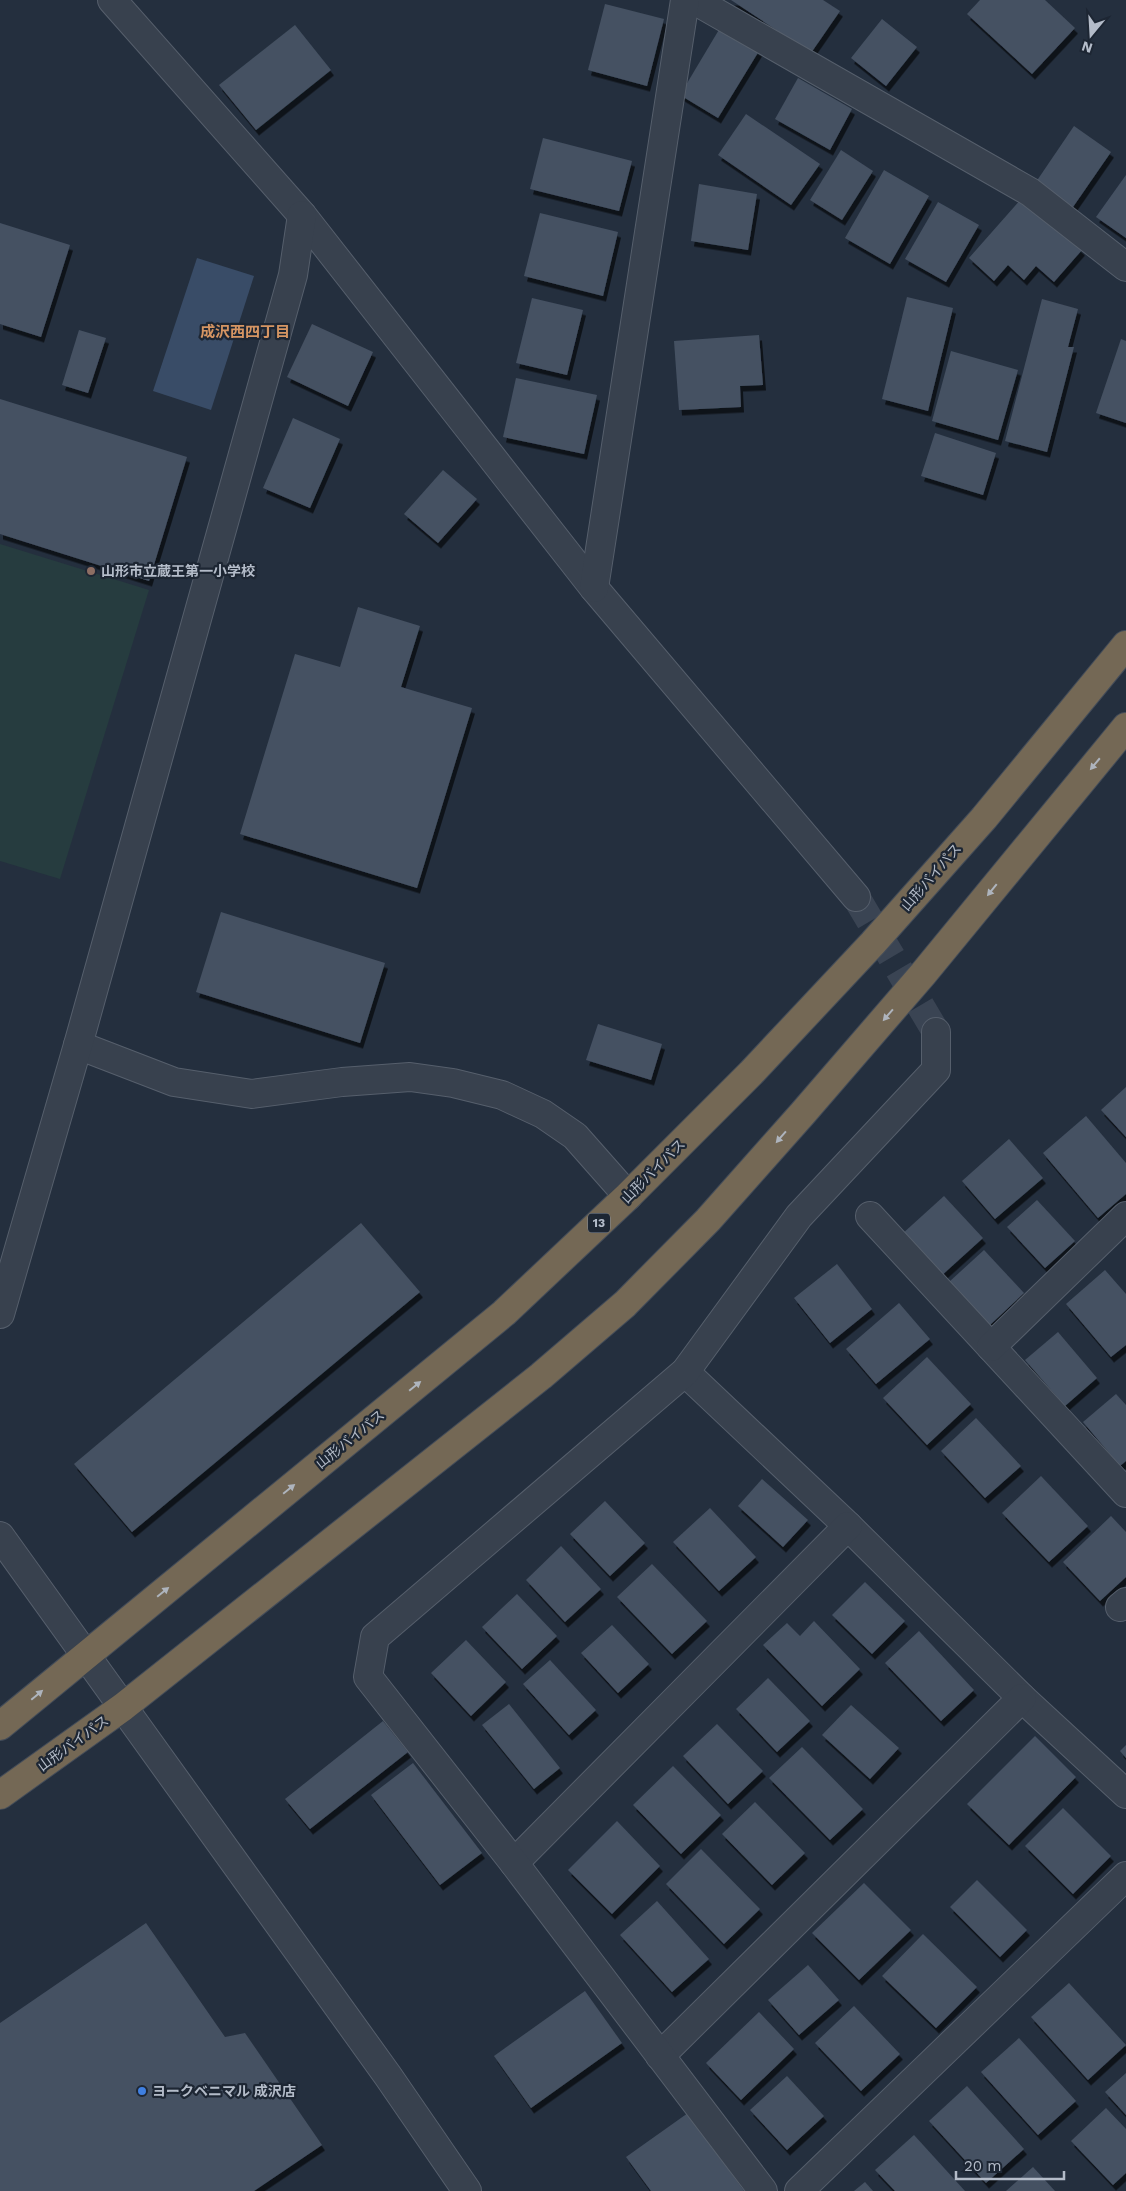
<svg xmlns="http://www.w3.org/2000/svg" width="1126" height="2191" font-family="'Work Sans','Noto Sans JP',sans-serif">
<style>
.green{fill:#263c3f}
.water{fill:#394c67}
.building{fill:#455162;filter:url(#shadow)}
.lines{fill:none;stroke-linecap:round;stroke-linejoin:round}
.minor-tunnel{stroke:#3a4453;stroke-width:28;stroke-dasharray:28 14;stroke-linecap:butt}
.minor-casing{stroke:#565f6c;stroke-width:30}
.highway-casing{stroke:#434c59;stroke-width:30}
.minor{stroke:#38414e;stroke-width:28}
.highway{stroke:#746855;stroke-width:28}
.oneway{fill:#aeb4bd}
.education-dot{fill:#8d6e63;stroke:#1d2633;stroke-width:2}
.shop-dot{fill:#3f7fe0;stroke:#1d2633;stroke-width:2}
.labels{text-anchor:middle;stroke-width:4.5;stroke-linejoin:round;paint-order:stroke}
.shield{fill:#1d2633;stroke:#878f9c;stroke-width:1}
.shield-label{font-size:12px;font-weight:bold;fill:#b4bcc9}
.poi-label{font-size:14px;font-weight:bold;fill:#b4bcc9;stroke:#1d2633;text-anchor:start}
.street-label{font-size:14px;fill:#b4bcc9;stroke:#1d2633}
.neighbourhood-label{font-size:15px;font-weight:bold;fill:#d59563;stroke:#1d2633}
</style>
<defs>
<filter id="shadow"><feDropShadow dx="3" dy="5.5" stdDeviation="0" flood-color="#0009"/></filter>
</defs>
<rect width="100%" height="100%" fill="#242f3e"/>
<path class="green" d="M0,544L149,590L60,879L0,861Z"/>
<path class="water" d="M197,258L254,276L211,410L153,391Z"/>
<g class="building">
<path d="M731,0H823L840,11L811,53Z"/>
<path d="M980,0H1045L1075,28L1032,74L967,14Z"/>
<path d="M605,4L664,19L647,86L588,70Z"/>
<path d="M882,19L917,47L886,86L851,58Z"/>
<path d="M295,25L331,70L256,130L219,85Z"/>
<path d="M720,28L759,51L718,118L680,95Z"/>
<path d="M798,78L852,109L830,150L775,119Z"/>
<path d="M746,114L820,164L791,205L718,155Z"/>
<path d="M1074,126L1111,152L1073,207L1036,182Z"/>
<path d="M543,138L632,161L619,211L530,189Z"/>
<path d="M841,150L873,171L842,220L810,200Z"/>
<path d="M884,170L929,196L890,264L845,238Z"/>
<path d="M1126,175V238L1096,217Z"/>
<path d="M699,184L757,194L748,250L691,241Z"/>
<path d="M1022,198L1082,250L1054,282L1036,266L1024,280L1008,265L994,281L969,258Z"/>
<path d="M938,202L979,225L946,282L905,259Z"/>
<path d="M540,213L618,232L603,296L524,276Z"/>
<path d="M0,223L70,245L41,337L0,324Z"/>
<path d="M907,297L953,308L928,411L882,399Z"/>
<path d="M532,298L583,310L567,375L516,363Z"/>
<path d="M1042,299L1078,309L1068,347H1074L1047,452L1005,441Z"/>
<path d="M312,324L373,352L348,406L287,377Z"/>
<path d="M79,330L106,338L88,393L62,385Z"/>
<path d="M759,335L763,385L740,386L741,407L679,410L674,341Z"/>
<path d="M1121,339L1126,341V423L1096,413Z"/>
<path d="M951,351L1018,370L998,440L932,421Z"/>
<path d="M516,378L597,395L584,454L503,437Z"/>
<path d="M0,399L187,457L149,581L0,534Z"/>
<path d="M293,418L340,439L310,508L263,488Z"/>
<path d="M935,433L996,453L983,495L921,476Z"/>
<path d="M443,470L477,499L438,543L404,514Z"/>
<path d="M358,607L420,626L401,687L472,708L417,888L240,834L295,654L340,667Z"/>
<path d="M221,912L385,963L360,1043L196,992Z"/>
<path d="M598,1024L662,1044L651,1080L586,1060Z"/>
<path d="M1126,1087V1137L1101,1110Z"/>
<path d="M1086,1116L1126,1163V1194L1098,1218L1043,1153Z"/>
<path d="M1009,1139L1043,1178L995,1219L962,1181Z"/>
<path d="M944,1196L983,1238L940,1277L901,1235Z"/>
<path d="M1037,1200L1075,1241L1045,1268L1007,1227Z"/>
<path d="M361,1223L420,1292L132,1532L74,1464Z"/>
<path d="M984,1250L1024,1293L990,1325L949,1282Z"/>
<path d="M837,1264L872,1309L830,1343L794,1298Z"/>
<path d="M1105,1270L1126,1294V1345L1111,1357L1066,1304Z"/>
<path d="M899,1303L930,1339L876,1384L846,1349Z"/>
<path d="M1058,1332L1097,1378L1065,1406L1025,1360Z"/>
<path d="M927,1357L971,1404L927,1445L883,1398Z"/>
<path d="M1116,1394L1126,1405V1461L1120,1466L1083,1422Z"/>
<path d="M976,1418L1021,1466L985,1498L941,1451Z"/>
<path d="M1041,1476L1088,1526L1049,1562L1002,1513Z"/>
<path d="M762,1479L808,1520L783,1547L738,1506Z"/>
<path d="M605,1501L645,1543L610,1576L570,1534Z"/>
<path d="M710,1508L756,1557L719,1591L673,1542Z"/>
<path d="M1111,1516L1126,1532V1577L1100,1601L1063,1562Z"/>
<path d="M561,1546L601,1589L565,1622L526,1580Z"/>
<path d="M652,1564L707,1621L672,1654L617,1597Z"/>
<path d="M865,1582L905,1621L872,1654L832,1615Z"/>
<path d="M517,1594L557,1636L522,1669L482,1627Z"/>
<path d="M814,1621L860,1669L822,1706L763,1645L787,1623L800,1636Z"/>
<path d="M612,1625L649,1664L618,1693L581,1653Z"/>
<path d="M919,1631L974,1690L941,1721L885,1663Z"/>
<path d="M466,1640L506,1682L471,1716L431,1673Z"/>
<path d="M550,1660L596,1710L569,1735L523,1684Z"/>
<path d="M768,1678L810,1721L777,1752L736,1709Z"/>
<path d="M509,1704L560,1768L534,1789L482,1725Z"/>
<path d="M851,1705L899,1748L870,1779L822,1735Z"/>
<path d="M383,1721L408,1752L310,1829L285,1799Z"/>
<path d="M717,1724L763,1771L728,1804L683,1756Z"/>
<path d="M1035,1736L1076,1777L1009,1845L967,1804Z"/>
<path d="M1126,1745V1758L1120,1751Z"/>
<path d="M802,1747L863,1809L830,1840L769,1778Z"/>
<path d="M413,1763L482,1853L440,1885L371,1795Z"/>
<path d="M673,1766L721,1815L681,1854L633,1805Z"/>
<path d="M755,1802L805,1853L772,1885L722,1834Z"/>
<path d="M1063,1808L1111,1856L1073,1894L1025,1846Z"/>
<path d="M617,1821L660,1866L612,1914L568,1870Z"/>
<path d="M701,1849L760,1909L724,1944L666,1884Z"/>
<path d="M977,1880L1027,1930L1000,1957L950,1907Z"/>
<path d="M864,1883L911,1930L859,1980L812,1933Z"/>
<path d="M657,1901L709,1959L672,1992L620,1935Z"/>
<path d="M146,1923L225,2037L245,2033L322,2145L254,2191H0V2023Z"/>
<path d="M923,1934L977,1987L936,2028L882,1976Z"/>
<path d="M808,1965L839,2000L799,2035L768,2000Z"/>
<path d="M1069,1983L1126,2045L1088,2080L1031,2017Z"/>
<path d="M585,1991L622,2043L531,2108L494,2056Z"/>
<path d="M854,2006L900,2054L861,2091L815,2043Z"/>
<path d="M759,2012L794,2049L741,2100L706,2063Z"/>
<path d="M1019,2038L1076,2101L1038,2135L981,2072Z"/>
<path d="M1126,2073V2115L1105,2092Z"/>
<path d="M787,2076L824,2116L787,2150L750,2110Z"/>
<path d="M967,2086L1024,2149L986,2183L929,2121Z"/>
<path d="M1106,2108L1126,2129V2173L1113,2185L1071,2141Z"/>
<path d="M688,2113L744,2191H651L626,2157Z"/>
<path d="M914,2135L965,2191H895L875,2170Z"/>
<path d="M1033,2167L1055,2191H1006Z"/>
<path d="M865,2182L873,2191H854Z"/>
</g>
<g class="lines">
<path class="minor-tunnel" d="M856,897L936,1032"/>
<defs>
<g id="minor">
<path d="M112,0L302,215L594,588L856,897"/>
<path d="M694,0L1030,192L1126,267"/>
<path d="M594,588L685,0"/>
<path d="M78,1045L174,1082L252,1094L342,1082L410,1077L453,1083L502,1095L543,1114L575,1136L628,1196"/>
<path d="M870,1216L1126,1493"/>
<path d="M0,1314L78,1045L293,275L302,215"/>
<path d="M991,1347L1126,1216"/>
<path d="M685,1372L848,1526L1022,1698L1126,1794"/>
<path d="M0,1536L388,2076L467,2191"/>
<path d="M1120,1607L1126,1602"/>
<path d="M514,1863L848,1526"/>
<path d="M660,2056L1022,1698"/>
<path d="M763,2191L514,1863L368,1677L375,1637L685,1372L799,1216L936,1070V1032"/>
<path d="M799,2191L1126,1876"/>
</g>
<g id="highway">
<path d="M0,1726L504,1313L628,1196L751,1073L873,943L984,818L1126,645"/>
<path d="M0,1795L123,1707L541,1376L625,1304L708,1220L803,1113L923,974L1126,727"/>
</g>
</defs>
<use href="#minor" class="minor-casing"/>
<use href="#highway" class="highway-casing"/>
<use href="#minor" class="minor"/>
<use href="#highway" class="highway"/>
</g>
<defs><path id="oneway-solid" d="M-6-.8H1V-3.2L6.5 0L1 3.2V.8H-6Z" transform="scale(1.25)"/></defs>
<g class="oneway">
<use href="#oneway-solid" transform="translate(1095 764) rotate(130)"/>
<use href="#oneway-solid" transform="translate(992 890) rotate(129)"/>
<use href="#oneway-solid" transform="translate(888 1015) rotate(131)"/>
<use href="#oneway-solid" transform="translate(781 1137) rotate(131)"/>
<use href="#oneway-solid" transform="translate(415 1386) rotate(-39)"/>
<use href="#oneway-solid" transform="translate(289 1489) rotate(-39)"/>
<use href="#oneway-solid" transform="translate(163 1592) rotate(-39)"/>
<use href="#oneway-solid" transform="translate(37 1695) rotate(-40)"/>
</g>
<circle class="education-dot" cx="91" cy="571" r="5"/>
<circle class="shop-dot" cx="142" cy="2091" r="5"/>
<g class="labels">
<rect class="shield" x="588" y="1213.5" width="22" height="19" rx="4"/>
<g class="shield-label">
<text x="599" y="1227">13</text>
</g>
<g class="poi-label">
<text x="101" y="576">山形市立蔵王第一小学校</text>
<text x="152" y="2096">ヨークベニマル 成沢店</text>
</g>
<g class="street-label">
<text transform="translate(931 877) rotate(-49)" y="5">山形バイパス</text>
<text transform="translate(653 1171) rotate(-45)" y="5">山形バイパス</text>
<text transform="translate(350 1439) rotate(-39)" y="5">山形バイパス</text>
<text transform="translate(73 1743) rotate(-36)" y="5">山形バイパス</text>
</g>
<g class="neighbourhood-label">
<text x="245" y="337">成沢西四丁目</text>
</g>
</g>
<g transform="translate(1091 35) rotate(198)" stroke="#1d2633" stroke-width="4" paint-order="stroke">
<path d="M0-4L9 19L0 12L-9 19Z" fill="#b4bcc9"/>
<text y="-8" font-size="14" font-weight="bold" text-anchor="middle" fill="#b4bcc9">N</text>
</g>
<path d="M956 2171v8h108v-8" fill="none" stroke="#b4bcc9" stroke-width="2.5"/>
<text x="964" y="2171" font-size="15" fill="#b4bcc9" stroke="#1d2633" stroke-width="4" paint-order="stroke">20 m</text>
</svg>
